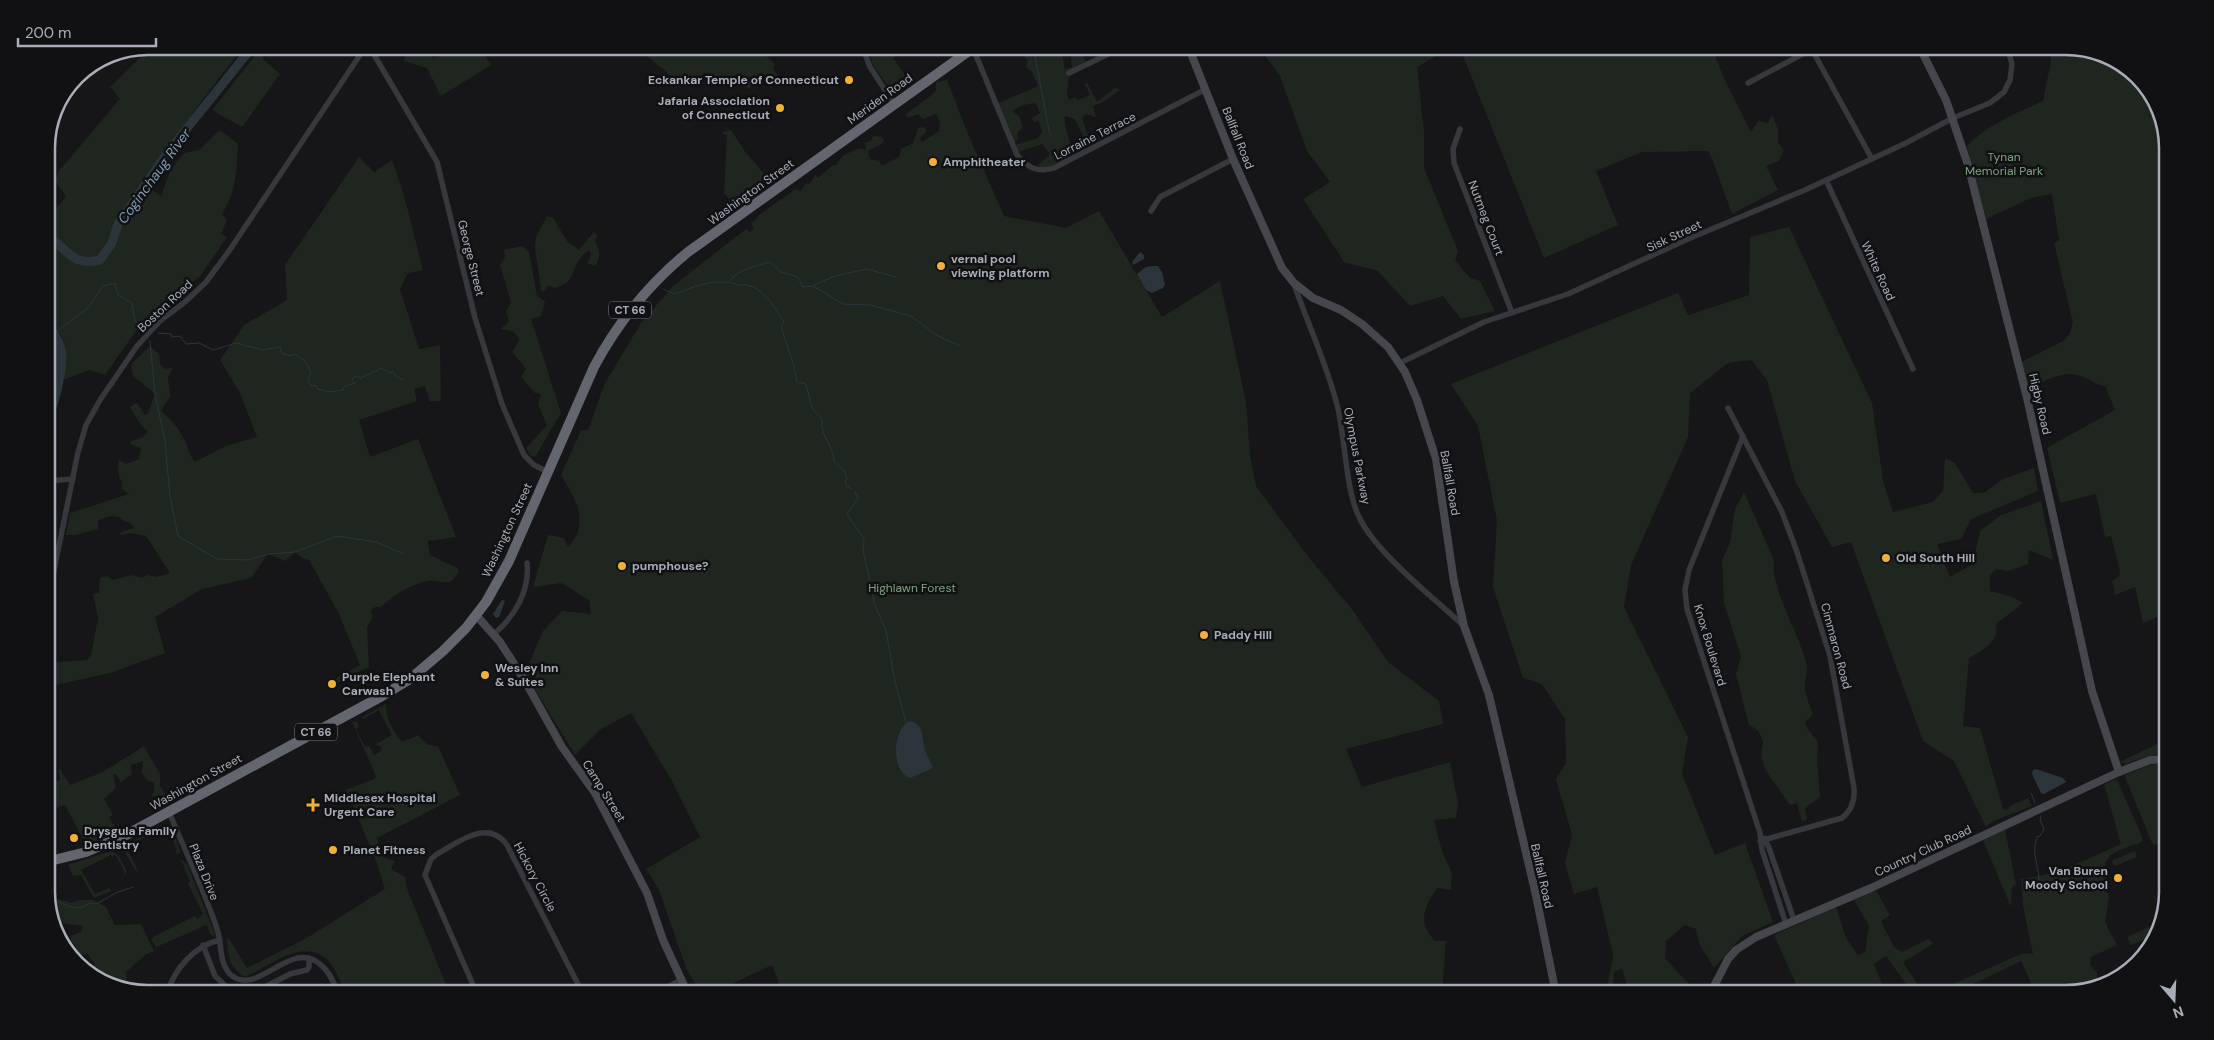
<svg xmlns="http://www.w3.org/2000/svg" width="2214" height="1040" font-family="'DM Sans',sans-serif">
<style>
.green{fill:#1e261f}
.water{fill:#2c353c}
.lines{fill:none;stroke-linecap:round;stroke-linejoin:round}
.stream{stroke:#2c353c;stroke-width:1}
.river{stroke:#2c353c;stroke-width:9}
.street{stroke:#37383d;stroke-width:5.5}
.secondary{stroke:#45474d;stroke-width:8}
.highway{stroke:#63666e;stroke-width:10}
.poi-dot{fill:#f2b134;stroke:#111113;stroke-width:2}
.labels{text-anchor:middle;stroke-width:5;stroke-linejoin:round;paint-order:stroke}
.shield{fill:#111113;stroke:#7b7e86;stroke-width:1}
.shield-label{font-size:11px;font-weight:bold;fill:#a8adb8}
.poi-label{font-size:12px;font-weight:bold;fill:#a8adb8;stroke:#111113;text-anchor:start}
.street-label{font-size:12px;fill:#a8adb8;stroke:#111113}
.park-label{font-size:12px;fill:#7fa381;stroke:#111113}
.water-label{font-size:14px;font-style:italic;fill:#7f9bb3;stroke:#111113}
.rim{fill:none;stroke:#a8adb8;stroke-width:2.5}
</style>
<rect width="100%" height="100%" fill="#161618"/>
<g class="green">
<path d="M152,46L163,52L168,46H245L222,74L141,183L161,196L171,169L184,153L199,150L220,130L238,144C236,171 237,190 222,214L227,220L221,234L227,237L201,275L135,332L105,375L89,370L63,380L66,347L52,321L46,320V311L52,299L46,295V197L56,208L66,197L55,180L59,171L120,99L110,87Z"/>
<path d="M263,46H271L262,58L280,74L242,127L212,110Z"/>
<path d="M462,46H479L491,65L441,96L427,68L404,61L406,52L414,47L434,58L462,50Z"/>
<path d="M635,46H776L765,55L775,64L773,69L781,78L777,84L762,76L749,88L728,83L710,86L704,76L676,80Z"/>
<path d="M866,46H907L893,58L909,80L893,93L874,67Z"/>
<path d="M1021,46H1060L1065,69L1072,67L1070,46H1081L1086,64L1069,73L1067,94L1069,100L1075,97L1078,100L1090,95L1085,84L1087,83L1097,102L1116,87L1120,90L1103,102L1093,106L1096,117L1086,114L1082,118L1091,144L1088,147L1075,119L1065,116C1063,128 1071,138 1070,150L1074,156L1051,167L1042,168L1038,165L1050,154L1042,144L1018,152L1015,145L1038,138L1042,132L1039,121L1034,122L1032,118L1040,113L1036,103L1023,105L1012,111L1019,116L1023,127L1017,133L1018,139L1014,144L997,104L1038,86L1032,72L1026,67L1028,60L1025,58V54Z"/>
<path d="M1258,46H1453L1417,67L1424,131V168L1458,251L1455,260L1470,278L1480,281L1495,311L1461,319L1443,296L1410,306L1378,271L1344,262L1303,199L1330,182L1307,151L1280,76Z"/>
<path d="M1459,46H1711L1724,78L1751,132L1758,121L1768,123L1772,115L1778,129V142L1784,150L1779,161L1766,166L1778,190L1732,214L1709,151L1642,152L1596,171L1618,225L1544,258Z"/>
<path d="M2049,46H2066L2105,54L2150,91L2168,142V613L2143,623L2135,587L2115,595L2112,581L2119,576L2120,571L2111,536L2105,537L2096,494L2060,503L2047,448L2115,410L2105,386C2094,385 2093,380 2083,377C2064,369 2043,380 2028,392L2021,362L2065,340L2070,333L2073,323L2054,243L2059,240L2052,194L2031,198L1986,219L1967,146C1987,125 2017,113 2043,101L2051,61Z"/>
<path d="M947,80L968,134L1004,216L1066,228L1099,211L1162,317L1220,281L1246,402L1250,455L1256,486L1310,559L1351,608L1388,662L1439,701L1443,724L1346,749L1362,787L1450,762L1458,803L1456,818L1434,820L1442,851L1452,873L1451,890L1437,888C1424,908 1417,922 1435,941H1446L1442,994H783L772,965L710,994H701L686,968L659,890L646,869L700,837L672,781L631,713L601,729L575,755L525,673L543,631L562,611L591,614L589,600L561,583L533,587L548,535L564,538L568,547C591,523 575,499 561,475L581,430H588L605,383L641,323L673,286L746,229L750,232L754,229L751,223L763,212L794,190L797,189L800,191L806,183L810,184L815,175L818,178L833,165H836L842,156L859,148L866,150L865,143L871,141L873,136L882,137L884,140L882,144L868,151L870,159L879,161L882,166L899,157L901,149L913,143L918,128L924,127L927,131L920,138L922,142L939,131L940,122L936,114L923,119L918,114L907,118L906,114L933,94L936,90V82Z"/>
<path d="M731,130L744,150L769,180L719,217L717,212L730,200L724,193L727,134H723V132Z"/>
<path d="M359,157L374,172L392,160C406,196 413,233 423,270L408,273L400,289L419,349L440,345L441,401H430L425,386L414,389L417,401L359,420L370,457L418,439L456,537L428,541L430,555L457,568L458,572C456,575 454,579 452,581C446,585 435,580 428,581C410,584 394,595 381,607H375L371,610L372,618L367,627L369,668H366L338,683L336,678L360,665L339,614L309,560L302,558L295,552L285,561L268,554L251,578L202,589L155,617L165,653L110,673L46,687V663L87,660L91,656L98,618L93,594L99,593L100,578L107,576L113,580L131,575L142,578L147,575L157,577L170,573L146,536L132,533L120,535L121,532L134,528L129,522H125L119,517L111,516L98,520V529L75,535H66L70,513L129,494L121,488L122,481L119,478L118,459L126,464L139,459L141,448L130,444L131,441L142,438L148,432L138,421L130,407L137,403L145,415L148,413L155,394L133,376L131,364L150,346L159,354L160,364L166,369L173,367L168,377L170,396L161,411C172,420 181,431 186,443C189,451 190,455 195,462L226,446L257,437L240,393L220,360L244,325L287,300L285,265Z"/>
<path d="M547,216L553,218L567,241L579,250L594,232L598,236L595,240C599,250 602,256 595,266L587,263L591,255L590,251C575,255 576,275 566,283C563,285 559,286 555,288L548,285L544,292L541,290L535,247L536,237Z"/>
<path d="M1789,227L1872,403L1883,481L1893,512L1933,502L1943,491L1945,458L1955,463L1973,493H1983L2003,479L2034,468L2038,491L1971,519L1961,539L1937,544L1950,577L1973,564L1980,531L2001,515L2041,501L2053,560L2029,550L2028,564L2008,571L1996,569L1990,575V591L2010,596L2023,603L1996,624C1999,644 1983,649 1969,658L1963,726L1980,728L2003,809L2007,810L2012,805L2028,798L2032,806L1991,822L1986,827L1954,761L1923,741L1851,542L1832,547L1795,481L1767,380L1751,360L1728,363L1690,393L1688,437L1631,565L1624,607L1688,737L1682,774L1715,855L1745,843L1773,922L1742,936L1714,968L1699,943L1696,929L1685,925L1666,941L1665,958L1698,994H1629L1622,968L1614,972L1612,994H1606L1613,955L1597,887L1574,894L1565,863L1572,835L1556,779L1566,763L1565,719L1542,684L1523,678L1493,587L1497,521L1478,426L1451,384L1678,293L1688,315L1749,295L1750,237Z"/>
<path d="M522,246L529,252L537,296L545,301L541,316L531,319L561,413L535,457L531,456L526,448L547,425L538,404L541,394L535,393L521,377L526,369L512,352L520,339L512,331L501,329L509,321L506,312L511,302L500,265L505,257L504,250Z"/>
<path d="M1744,492L1774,560C1770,587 1799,634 1806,662C1809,674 1804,679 1805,688C1806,697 1810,706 1813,714L1805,722L1809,731L1818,742L1817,759L1820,797L1805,808L1807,819L1802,822L1797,803L1790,805L1766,771L1761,756L1763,741L1758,730L1749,725L1736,674L1741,656L1724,603L1722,560L1730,543L1735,509Z"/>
<path d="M386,704C385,716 393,733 402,742L418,735L428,745L438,746L460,795L377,838L381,856L395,861L391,869L405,877L407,889L450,994H346C341,984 337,971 330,963C306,934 269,967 245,977C230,969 226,954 228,937L247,968L305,939L385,889L375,858L346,790L374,779L376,776L352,722H357L359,727L356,729L365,747L369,746L374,755L380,752L382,747L375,745L392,735L379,710L363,719L362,717Z"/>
<path d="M2164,741L2168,742V755C2152,753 2141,758 2127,764L2119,762Z"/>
<path d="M144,746L160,774V786L167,797L160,802L152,795L154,790V782L148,781L142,772L143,761L131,765L132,774L121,782L116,774L113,775L116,788L104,799L113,815L109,817L118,832L93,843H85L65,805L46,811V784L60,780L58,770L60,769L70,785L103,772Z"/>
<path d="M2164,763L2168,764V814L2160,818L2168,841L2155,845L2152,843L2125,777V775L2149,765Z"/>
<path d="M2115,780L2118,782L2143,839L2141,842C2120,851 2098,852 2106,881L2102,883L2109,896L2105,922L2117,945L2091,957L2090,965L2097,973V984L2066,994H2036L2021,961L1953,994H1913L1886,956L1874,964L1886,994H1788L1796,984L1774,935L1836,907L1846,938L1858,955L1865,952L1869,926L1854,900L1876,890L1890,915L1881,921L1894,947L1902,952L1928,939L1933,944L1903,962L1922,991L1932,989L1940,990L2023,953L2033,954L2023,906L2021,879C2057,875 2088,859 2121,844L2104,784Z"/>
<path d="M161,825H169L178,843L180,853L177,854L175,852L177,849L168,830L155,836L153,833L137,841L138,845L128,851L138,871L141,870L137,872L125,853L126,845Z"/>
<path d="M2005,830L2016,884L2012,887L2011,907L1983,840Z"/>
<path d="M112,851L119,856L127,872L124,875L122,876L125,873L116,855L113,857L111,855L81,870L95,894L109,888L111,891L94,898L81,875L73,876L69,866L67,865Z"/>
<path d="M2135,851L2137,857L2115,866L2112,864L2113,860Z"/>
<path d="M182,860L187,864L216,937L210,934L207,925L156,947L151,939L155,936L195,916L197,919L203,914L188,883L190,881L182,862H179Z"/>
<path d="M59,899L71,903L80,900H93L106,907L115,925L141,924L154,951L145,955L126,972L128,990L109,986L91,971L95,964L87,953L77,957L72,952L76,945L71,942V936L81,932L83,926C59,923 55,924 47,900Z"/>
<path d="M2161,923L2160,931L2151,943L2148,938L2131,945L2127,937L2149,927L2152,934Z"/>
</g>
<g class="water">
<path d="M1140,252L1144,255V259L1133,265L1132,262Z"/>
<path d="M1153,266H1158L1162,272L1165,285L1163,288L1152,293L1146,290L1137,274L1146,267Z"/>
<path d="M46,320L52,321C56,329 62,338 65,346C70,360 59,417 46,425Z"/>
<path d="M502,600L505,601L499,617L496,618L493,614Z"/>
<path d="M910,721C926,724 921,741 926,753C928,758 931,763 933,768L910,778C889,770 894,727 910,721Z"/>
<path d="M2036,769L2063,778L2066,782L2044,794L2041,793L2032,774L2033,770Z"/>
</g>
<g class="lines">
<g class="stream">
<path d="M1033,46L1050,135"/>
<path d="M729,281C739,269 755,266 770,262L781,272L798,277L803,287L813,286L843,304L870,305L911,316L936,335L960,346"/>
<path d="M814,285L835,276L867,269L896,277"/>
<path d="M663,289L675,294C695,286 718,277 738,285C743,287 741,284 746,285C764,288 775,308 784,322L781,326L794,366L797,382L806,384L812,408L822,419C820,437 833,444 834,461L844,470L847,478L845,484L851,489"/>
<path d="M57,331L88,308L103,286L115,283L118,295L132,303L135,321L144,330"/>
<path d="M158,333L171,334L172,337L180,336L186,344L199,343L213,350L236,343L263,350L280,347L282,353L291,356L294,354L305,361L311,372L308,382L312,386L315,385L318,389L330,392L343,390L344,387L355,383L352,379L355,376L361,378L381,368L390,373L393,372L396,376L403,380"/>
<path d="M150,341L155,394L165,441L170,496L178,536L217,559L248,560L268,554L295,552L337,536L376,542L404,554"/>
<path d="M855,492L858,499L847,514L864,539L863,550L875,606L886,630L895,682L906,722"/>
<path d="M2031,793L2035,803"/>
<path d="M2039,886C2041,869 2030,855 2037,837L2040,836L2044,829L2040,820L2041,816"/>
<path d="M48,902L56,901L74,908L83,907L90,903L96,904L118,892L133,887"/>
</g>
<path class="river" d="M46,246L56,242C72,257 77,265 100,260L112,243L118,224L168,152L253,46"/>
<g class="street">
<path d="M369,46L437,162L475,318L502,404L524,455L534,465L548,472"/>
<path d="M862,46L870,67L894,104"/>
<path d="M1810,46L1872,159"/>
<path d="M973,48L1017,155C1028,168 1038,173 1054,168L1206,89"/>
<path d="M1069,73L1125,46"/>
<path d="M1748,83L1812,49"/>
<path d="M1460,129L1453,149L1454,163L1512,313"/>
<path d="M1826,180L1913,369"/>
<path d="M1151,211L1160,197L1233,159"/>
<path d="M1294,284C1308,325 1328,366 1338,409C1345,440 1346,490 1359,517C1376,553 1434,598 1464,626"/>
<path d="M1400,363L1484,322L1568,294L1688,239L1805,190L1906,143L1953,118L1990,103L2004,92L2010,80L2012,64L2007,46"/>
<path d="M1728,408L1782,512L1797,552L1830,656L1854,788C1855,800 1852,810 1842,818L1760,841"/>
<path d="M1743,436L1689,570L1685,590L1687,609L1760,833L1762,850L1786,924"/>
<path d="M46,481L73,479"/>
<path d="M46,610L78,452L86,425L100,400L137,346L161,320L185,302L206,282L229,251L366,46"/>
<path d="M494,634C515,616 530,591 527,563"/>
<path d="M169,812C185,851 205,891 218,932C222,946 219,964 231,975C258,998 291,937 321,965C330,972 334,984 339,994"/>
<path d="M1764,838L1769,848L1794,920"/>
<path d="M203,945L215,976L232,992L253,993L290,974L307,970L309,967V958"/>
<path d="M746,991V994"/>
<path d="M167,994C174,969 195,945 220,940"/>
<path d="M477,994L425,875L431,859L437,854C459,842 488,818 507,845L583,994"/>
<path d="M654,994L681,980"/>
</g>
<g class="secondary">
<path d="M1188,46L1233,159L1282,268L1294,283L1313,298L1341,310L1362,324L1388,347L1405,372L1417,400L1436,459L1454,582L1464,626L1489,695L1535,891L1556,994"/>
<path d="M1919,46L1946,100L1968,165L2027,398L2092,691L2119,772"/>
<path d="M67,89L84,71"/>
<path d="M476,615L500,642L525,681L562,747L595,793L647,893L663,940L688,994"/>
<path d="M1710,994L1728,959L1736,950L1756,937L1871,888L2119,772L2150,760L2168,759"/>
</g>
<path class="highway" d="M46,862L86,852L126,835L382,696L410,679L443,651L466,628L486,602L509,561L594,367C618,322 649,284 688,252L976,46"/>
</g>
<g class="poi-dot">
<circle cx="849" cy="80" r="5"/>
<circle cx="780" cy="108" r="5"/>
<circle cx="933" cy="162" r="5"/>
<circle cx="941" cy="266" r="5"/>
<circle cx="1886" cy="558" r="5"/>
<circle cx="622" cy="566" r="5"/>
<circle cx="1204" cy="635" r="5"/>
<circle cx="485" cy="675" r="5"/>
<circle cx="332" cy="684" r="5"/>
<path d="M310.5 797.5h5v5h5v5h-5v5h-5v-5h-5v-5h5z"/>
<circle cx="74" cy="838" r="5"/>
<circle cx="333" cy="850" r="5"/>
<circle cx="2118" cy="878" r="5"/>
</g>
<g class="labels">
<g class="shield">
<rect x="609" y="301.5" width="42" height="17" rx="4"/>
<rect x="295" y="723.5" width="42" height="17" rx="4"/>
</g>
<g class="shield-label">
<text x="630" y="314">CT 66</text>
<text x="316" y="736">CT 66</text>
</g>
<g class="poi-label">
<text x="839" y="84" text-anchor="end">Eckankar Temple of Connecticut</text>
<text x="770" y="105" text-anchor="end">Jafaria Association<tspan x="770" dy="14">of Connecticut</tspan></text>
<text x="943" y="166">Amphitheater</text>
<text x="951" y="263">vernal pool<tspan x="951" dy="14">viewing platform</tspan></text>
<text x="1896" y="562">Old South Hill</text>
<text x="632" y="570">pumphouse?</text>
<text x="1214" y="639">Paddy Hill</text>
<text x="495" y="672">Wesley Inn<tspan x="495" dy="14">&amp; Suites</tspan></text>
<text x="342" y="681">Purple Elephant<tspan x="342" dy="14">Carwash</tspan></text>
<text x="324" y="802">Middlesex Hospital<tspan x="324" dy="14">Urgent Care</tspan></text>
<text x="84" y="835">Drysgula Family<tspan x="84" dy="14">Dentistry</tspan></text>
<text x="343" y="854">Planet Fitness</text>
<text x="2108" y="875" text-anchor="end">Van Buren<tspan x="2108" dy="14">Moody School</tspan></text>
</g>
<g class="street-label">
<text transform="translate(880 99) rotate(-36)" y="4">Meriden Road</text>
<text transform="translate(1095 136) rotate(-27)" y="4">Lorraine Terrace</text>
<text transform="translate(1238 138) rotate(68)" y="4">Ballfall Road</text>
<text transform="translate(751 192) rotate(-36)" y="4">Washington Street</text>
<text transform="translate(1486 218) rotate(69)" y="4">Nutmeg Court</text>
<text transform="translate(1674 236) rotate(-25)" y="4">Sisk Street</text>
<text transform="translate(471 258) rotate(76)" y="4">George Street</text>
<text transform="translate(1878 271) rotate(65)" y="4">White Road</text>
<text transform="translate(165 306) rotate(-43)" y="4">Boston Road</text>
<text transform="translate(2040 404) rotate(77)" y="4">Higby Road</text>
<text transform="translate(1357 456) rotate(79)" y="4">Olympus Parkway</text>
<text transform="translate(1450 483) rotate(80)" y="4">Ballfall Road</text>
<text transform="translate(507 530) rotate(-65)" y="4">Washington Street</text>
<text transform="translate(1710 645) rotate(73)" y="4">Knox Boulevard</text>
<text transform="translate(1836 646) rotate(75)" y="4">Cimmaron Road</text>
<text transform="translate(196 782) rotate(-29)" y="4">Washington Street</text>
<text transform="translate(604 791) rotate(58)" y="4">Camp Street</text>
<text transform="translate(1923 851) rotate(-25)" y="4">Country Club Road</text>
<text transform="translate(204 872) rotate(68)" y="4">Plaza Drive</text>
<text transform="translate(1542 876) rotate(77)" y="4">Ballfall Road</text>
<text transform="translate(535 877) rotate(62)" y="4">Hickory Circle</text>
</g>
<g class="park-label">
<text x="2004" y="161">Tynan<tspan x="2004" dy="14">Memorial Park</tspan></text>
<text x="912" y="592">Highlawn Forest</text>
</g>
<g class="water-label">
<text transform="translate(154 176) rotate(-54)" y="5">Coginchaug River</text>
</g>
</g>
<path d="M0 0H2214V1040H0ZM148 55H2066A93 93 0 0 1 2159 148V892A93 93 0 0 1 2066 985H148A93 93 0 0 1 55 892V148A93 93 0 0 1 148 55Z" fill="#111113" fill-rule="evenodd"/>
<path class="rim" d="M148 55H2066A93 93 0 0 1 2159 148V892A93 93 0 0 1 2066 985H148A93 93 0 0 1 55 892V148A93 93 0 0 1 148 55Z"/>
<g transform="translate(2174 1000) rotate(161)" stroke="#111113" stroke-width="4" paint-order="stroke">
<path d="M0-4L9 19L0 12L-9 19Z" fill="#a8adb8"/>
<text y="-8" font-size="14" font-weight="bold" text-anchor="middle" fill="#a8adb8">N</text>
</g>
<path d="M18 38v8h138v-8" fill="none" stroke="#a8adb8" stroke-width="2.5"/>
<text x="25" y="38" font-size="15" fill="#a8adb8" stroke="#111113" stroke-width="4" paint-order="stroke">200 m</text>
</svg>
